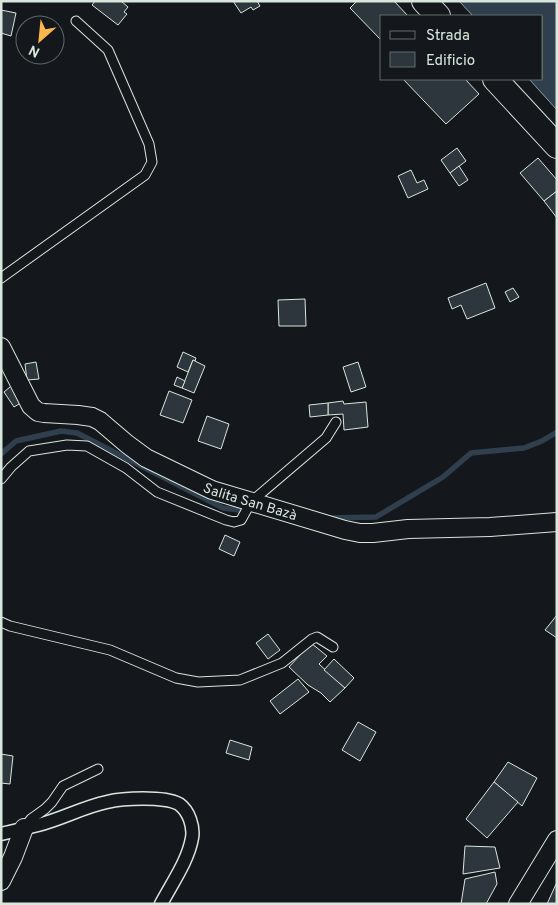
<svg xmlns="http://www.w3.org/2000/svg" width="558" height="905" font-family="Overpass,sans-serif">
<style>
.water{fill:#2f3f4d;stroke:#939e99}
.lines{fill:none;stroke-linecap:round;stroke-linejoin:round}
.stream{stroke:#2f3f4d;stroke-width:5.5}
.building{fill:#2c363c;stroke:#d8e6dc}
.service-casing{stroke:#d8e6dc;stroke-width:11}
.pedestrian-casing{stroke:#d8e6dc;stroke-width:15}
.minor-casing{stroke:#d8e6dc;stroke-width:20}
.secondary-casing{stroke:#d8e6dc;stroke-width:26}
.service{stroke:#14181c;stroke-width:9}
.pedestrian{stroke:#14181c;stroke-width:12}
.minor{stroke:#14181c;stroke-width:18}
.secondary{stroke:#14181c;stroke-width:24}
.labels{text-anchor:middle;stroke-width:4;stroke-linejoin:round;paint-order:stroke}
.street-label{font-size:14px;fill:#d8e6dc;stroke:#14181c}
</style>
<rect width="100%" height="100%" fill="#14181c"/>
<path class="water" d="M459,1H557V110L529,79H542V16H473Z"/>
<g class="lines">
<g class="stream">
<path d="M1,454L16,441L61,431L77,433L223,508L247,511"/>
<path d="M331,518L376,517L443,477L471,453L524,448L542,441L557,432"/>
</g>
</g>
<g class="building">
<path d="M95,1H121L128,7L124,12L127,14L118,25L92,5Z"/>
<path d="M233,1H257L260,6L253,10L251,7L241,13Z"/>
<path d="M357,1H394L408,16H382V41L350,8Z"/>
<path d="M1,10L16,13L11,36L1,33Z"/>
<path d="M403,79H465L479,94L446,124Z"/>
<path d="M457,148L466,161L450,173L441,160Z"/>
<path d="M538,158L557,180V191L544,201L520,173Z"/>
<path d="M459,166L468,180L459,186L450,173Z"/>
<path d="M411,170L417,183L424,180L428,189L408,198L398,176Z"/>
<path d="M557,191V218L544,201Z"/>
<path d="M486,283L495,308L467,319L461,305L452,309L448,298Z"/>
<path d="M513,288L519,297L510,302L505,292Z"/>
<path d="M305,299L306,326H279L278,300Z"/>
<path d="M183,352L196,358L195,361L193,360L188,372L177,367Z"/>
<path d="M193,360L205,366L194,393L182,388Z"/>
<path d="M36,362L39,379L27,380L25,364Z"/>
<path d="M358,362L366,387L351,392L343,367Z"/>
<path d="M177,377L185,381L182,388L174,385Z"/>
<path d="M16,382L24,401L14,407L4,392Z"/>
<path d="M169,391L192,400L183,423L160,415Z"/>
<path d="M343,401L344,404L366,402L368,427L344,430L343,414L328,415V403Z"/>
<path d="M328,403V415L310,417L309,405Z"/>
<path d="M207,416L229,424L221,449L198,441Z"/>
<path d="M225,535L240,542L234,556L219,549Z"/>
<path d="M557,615V638L545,630Z"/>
<path d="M268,634L280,650L268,659L256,643Z"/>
<path d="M311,643L327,656L319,664L345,688L330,702L321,693L308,685L289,667Z"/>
<path d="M334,659L354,678L345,688L324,670Z"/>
<path d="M298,679L309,692L280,714L270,701Z"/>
<path d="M358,722L376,732L360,761L342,750Z"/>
<path d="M230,740L252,747L249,760L226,753Z"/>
<path d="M1,754L13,756L10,784L1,783Z"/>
<path d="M508,762L537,778L522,806L494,782Z"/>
<path d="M494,782L518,802L487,838L466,819Z"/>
<path d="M465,846L495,847L500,868L463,874Z"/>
<path d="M495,872L497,884L486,904H461L465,879Z"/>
<path d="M557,882V904H547Z"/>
</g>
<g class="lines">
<defs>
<g id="service">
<path d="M1,278L145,175L152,162L149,144L108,50L76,21"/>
<path d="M1,479L11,467L29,451L67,445L87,446L126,468L157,492L226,520L234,522L241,520L251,502L326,438L336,422"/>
<path d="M1,622L10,626L110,650L176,678L198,682L240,680L282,663L312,639L317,637L333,647"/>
<path d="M24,828L31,819L45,809L52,802L63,786L98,769"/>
</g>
<path id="pedestrian" d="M1,834C14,831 26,828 38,825C62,819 83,807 107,802C123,798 164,796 179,804C189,811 194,827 192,838C188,861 172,883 161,904"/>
<g id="minor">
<path id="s1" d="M1,347L31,406L38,412L44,413L78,415L92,417L100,421L127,444L146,458L212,490L345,530L360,533H373L408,529L490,527L557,522"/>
<path d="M1,881L13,857L24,828"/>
<path d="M518,904L557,840"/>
</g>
<g id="secondary">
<path d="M424,1L438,16"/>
<path d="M495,79L557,146"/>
</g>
</defs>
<use href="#service" class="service-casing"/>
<use href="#pedestrian" class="pedestrian-casing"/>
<use href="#minor" class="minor-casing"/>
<use href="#secondary" class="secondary-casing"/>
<use href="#service" class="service"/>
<use href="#pedestrian" class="pedestrian"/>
<use href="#minor" class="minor"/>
<use href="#secondary" class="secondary"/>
</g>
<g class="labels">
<g class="street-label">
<text dy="5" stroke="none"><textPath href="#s1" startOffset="311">Salita San Bazà</textPath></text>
</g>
</g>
<rect width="558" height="905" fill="none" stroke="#d8e6dc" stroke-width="5"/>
<rect x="380" y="15" width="162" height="65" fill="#14181c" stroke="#626a69"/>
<rect x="390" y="31" width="25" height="8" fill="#14181c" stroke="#626a69"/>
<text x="426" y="40" font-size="15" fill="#d8e6dc">Strada</text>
<rect x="390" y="52" width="25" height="15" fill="#2c363c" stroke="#626a69"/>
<text x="426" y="65" font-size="15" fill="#d8e6dc">Edificio</text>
<g transform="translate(40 40) rotate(207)"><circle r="24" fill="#14181c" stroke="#626a69"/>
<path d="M0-4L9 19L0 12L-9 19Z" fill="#ffb74d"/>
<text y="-8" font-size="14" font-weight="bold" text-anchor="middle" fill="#d8e6dc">N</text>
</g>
</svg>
